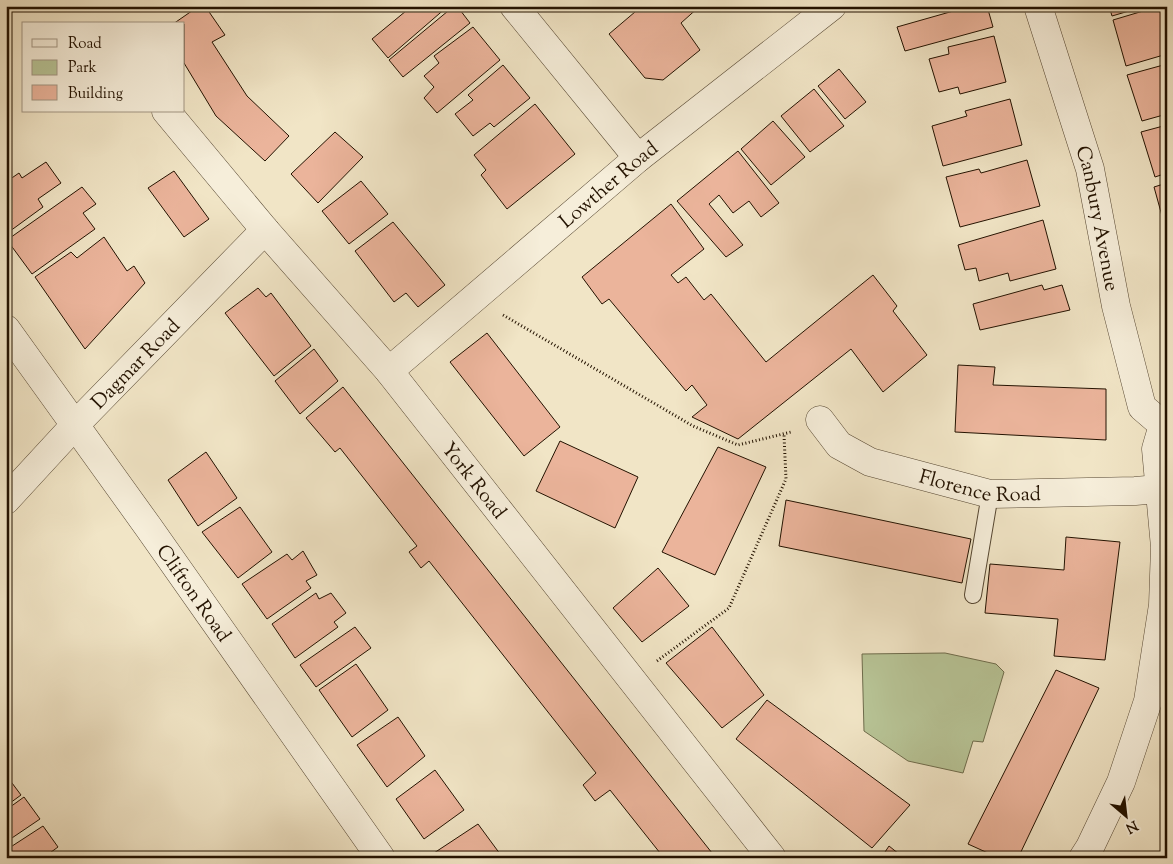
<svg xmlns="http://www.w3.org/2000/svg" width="1173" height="864" font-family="'Sorts Mill Goudy',serif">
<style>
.green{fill:#b8c597;stroke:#6e6c4c}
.building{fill:#ebb49b;stroke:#231200}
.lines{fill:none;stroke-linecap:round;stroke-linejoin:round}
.lane-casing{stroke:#564732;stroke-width:18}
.street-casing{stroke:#564732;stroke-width:29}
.path{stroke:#231200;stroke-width:3;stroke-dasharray:1 2.5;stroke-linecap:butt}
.lane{stroke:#f6eeda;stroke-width:16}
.street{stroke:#f6eeda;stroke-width:28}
.labels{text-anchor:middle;stroke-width:4;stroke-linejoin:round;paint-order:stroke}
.street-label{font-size:20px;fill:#231200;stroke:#f6eeda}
</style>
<rect width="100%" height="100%" fill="#f1e5c6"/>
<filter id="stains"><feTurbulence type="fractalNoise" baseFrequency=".004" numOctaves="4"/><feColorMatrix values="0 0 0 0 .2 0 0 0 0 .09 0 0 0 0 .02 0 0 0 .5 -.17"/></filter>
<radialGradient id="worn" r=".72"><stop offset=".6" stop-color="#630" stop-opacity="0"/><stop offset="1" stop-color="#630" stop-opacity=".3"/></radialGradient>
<path class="green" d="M945,653L996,664L1004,672L983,742L973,741L963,773L908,761L864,731L862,654Z"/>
<g class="building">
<path d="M199,6H205L225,35L212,42L247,96L289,136L265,161L216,116L184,63V24H173Z"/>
<path d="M412,6L447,7L388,58L372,39Z"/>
<path d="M454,6H457L470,23L403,77L389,60Z"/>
<path d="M642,6H700L681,23L700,50L663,80L645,78L609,34Z"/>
<path d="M971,6H987L993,27L905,51L897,27Z"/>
<path d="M1109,6H1146L1112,16Z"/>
<path d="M1160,6H1167V54L1126,66L1113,20Z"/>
<path d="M473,27L500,60L437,113L424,98L434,87L424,76L439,63L434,56Z"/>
<path d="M994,36L1006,82L960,94L958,87L939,92L929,59L949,54L948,47Z"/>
<path d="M1167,64V114L1142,121L1127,75Z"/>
<path d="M503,65L530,98L494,127L490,123L473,136L455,114L473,100L468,95Z"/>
<path d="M839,69L866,102L845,119L818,86Z"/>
<path d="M814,89L844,126L810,152L781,116Z"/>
<path d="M1010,99L1022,145L943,166L932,126L967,116L965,111Z"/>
<path d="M535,104L575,154L507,209L481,175L486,170L474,155Z"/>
<path d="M773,121L805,157L771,185L741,149Z"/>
<path d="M1167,125V173L1155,177L1141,132Z"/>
<path d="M335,132L363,157L318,203L291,174Z"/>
<path d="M738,151L779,203L761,217L749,201L733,213L719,195L709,204L743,245L726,257L677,201Z"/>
<path d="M1027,160L1040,206L960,227L946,177L979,169L981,173Z"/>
<path d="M46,162L61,183L38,199L43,207L6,234V182L19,173L22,178Z"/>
<path d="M174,171L209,219L184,237L148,188Z"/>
<path d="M361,181L388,214L349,244L322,211Z"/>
<path d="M1167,183V234L1154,187Z"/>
<path d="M82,187L96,204L83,213L95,229L32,274L7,240Z"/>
<path d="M671,204L704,249L671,275L678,283L686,277L704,300L711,294L766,362L873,275L897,306L893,311L927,355L883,392L851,349L738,439L692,417L707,405L692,385L686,391L609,299L602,304L582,277Z"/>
<path d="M1043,220L1056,269L1010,281L1008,273L979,281L976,268L965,270L958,245Z"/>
<path d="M393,222L445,285L418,307L406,293L394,302L355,251Z"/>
<path d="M104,237L127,271L134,266L145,283L85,349L35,277L71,252L77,258Z"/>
<path d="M1042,285L1044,290L1062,285L1070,310L980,330L973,304Z"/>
<path d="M258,288L266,297L271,293L311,346L274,376L225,313Z"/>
<path d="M487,333L560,427L524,456L450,362Z"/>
<path d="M314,349L338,381L300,414L275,381Z"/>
<path d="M958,365L995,367L993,385L1106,389V440L955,432Z"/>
<path d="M343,387L716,858H664L610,790L595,801L583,785L596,773L429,561L421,568L409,552L417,546L340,448L335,452L306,418Z"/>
<path d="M560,441L638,477L615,528L536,491Z"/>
<path d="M718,447L766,467L715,575L662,552Z"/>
<path d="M206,452L237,498L198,526L168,480Z"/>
<path d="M786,500L971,539L962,583L779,546Z"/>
<path d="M240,507L272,552L238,578L202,532Z"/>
<path d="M1066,537L1120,542L1105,660L1054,656L1058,619L985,613L990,564L1064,570Z"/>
<path d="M303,551L317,575L306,581L311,588L267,619L242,584L287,554L292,560Z"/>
<path d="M658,568L689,606L642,642L613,608Z"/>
<path d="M316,593L319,599L331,593L346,613L334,622L338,627L295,658L272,624Z"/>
<path d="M355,627L371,648L316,687L300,665Z"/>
<path d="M712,627L764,695L722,728L666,663Z"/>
<path d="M356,664L388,710L352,737L319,690Z"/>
<path d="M1056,670L1099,688L1018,858H999L968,844Z"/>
<path d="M767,700L910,805L872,848L736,739Z"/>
<path d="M398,717L425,756L387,787L357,745Z"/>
<path d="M435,770L464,810L424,839L396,799Z"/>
<path d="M6,775L21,795L6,806Z"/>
<path d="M24,797L40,819L6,842V810Z"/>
<path d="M478,824L503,858H437L434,853Z"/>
<path d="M43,826L58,847L43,858H6V850Z"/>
<path d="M889,846L904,858H881Z"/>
</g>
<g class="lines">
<defs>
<path id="lane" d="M973,595L990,494"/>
<g id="street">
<path d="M514,6L638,158"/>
<path id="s1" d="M1038,6L1090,169L1116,306L1142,407L1163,425"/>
<path id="s2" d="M166,111L265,230L389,371L772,858"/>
<path id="s3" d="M6,329L149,528L381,858"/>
<path id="s4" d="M389,371L638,158L832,6"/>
<path id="s5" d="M820,420L839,445L870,462L990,494L1135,491L1159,489"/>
<path id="s6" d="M6,500L75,425L265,230"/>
<path d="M1083,858L1090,847L1121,782L1148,701L1163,605L1165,547L1156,449L1163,425L1167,421"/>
</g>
</defs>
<use href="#lane" class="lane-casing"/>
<use href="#street" class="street-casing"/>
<g class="path">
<path d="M503,315L693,426L738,445L791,432"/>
<path d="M657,661L729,608L786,479L784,435"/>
</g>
<use href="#lane" class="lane"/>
<use href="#street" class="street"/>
</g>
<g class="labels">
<g class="street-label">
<text dy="7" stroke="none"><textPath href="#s4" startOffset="288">Lowther Road</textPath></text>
<text dy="7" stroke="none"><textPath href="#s1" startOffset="221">Canbury Avenue</textPath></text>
<text dy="7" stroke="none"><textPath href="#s6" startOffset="188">Dagmar Road</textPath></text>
<text dy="7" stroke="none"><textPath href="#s2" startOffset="481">York Road</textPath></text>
<text dy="7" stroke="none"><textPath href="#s5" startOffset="180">Florence Road</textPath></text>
<text dy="7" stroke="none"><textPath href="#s3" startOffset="324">Clifton Road</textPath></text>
</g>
</g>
<rect width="1173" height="864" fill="none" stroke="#f1e5c6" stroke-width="25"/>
<rect x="8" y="8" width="1158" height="849" fill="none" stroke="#231200" stroke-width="2.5"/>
<rect x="12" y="12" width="1148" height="839" fill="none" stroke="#231200"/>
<rect x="22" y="22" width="162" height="90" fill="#f6eeda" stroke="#a29683"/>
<rect x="32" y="39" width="25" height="8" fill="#f6eeda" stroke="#a29683"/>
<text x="68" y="48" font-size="15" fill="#231200">Road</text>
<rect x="32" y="60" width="25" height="15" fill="#b8c597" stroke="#a29683"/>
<text x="68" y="72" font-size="15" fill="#231200">Park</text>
<rect x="32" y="85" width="25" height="15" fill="#ebb49b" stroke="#a29683"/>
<text x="68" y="98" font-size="15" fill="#231200">Building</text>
<g transform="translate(1126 816) rotate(152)" stroke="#f6eeda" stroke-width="4" paint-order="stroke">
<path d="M0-4L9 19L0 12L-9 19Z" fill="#231200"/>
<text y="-8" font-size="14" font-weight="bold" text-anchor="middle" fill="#231200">N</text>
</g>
<rect width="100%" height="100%" filter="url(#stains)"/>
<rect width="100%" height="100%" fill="url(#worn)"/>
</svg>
